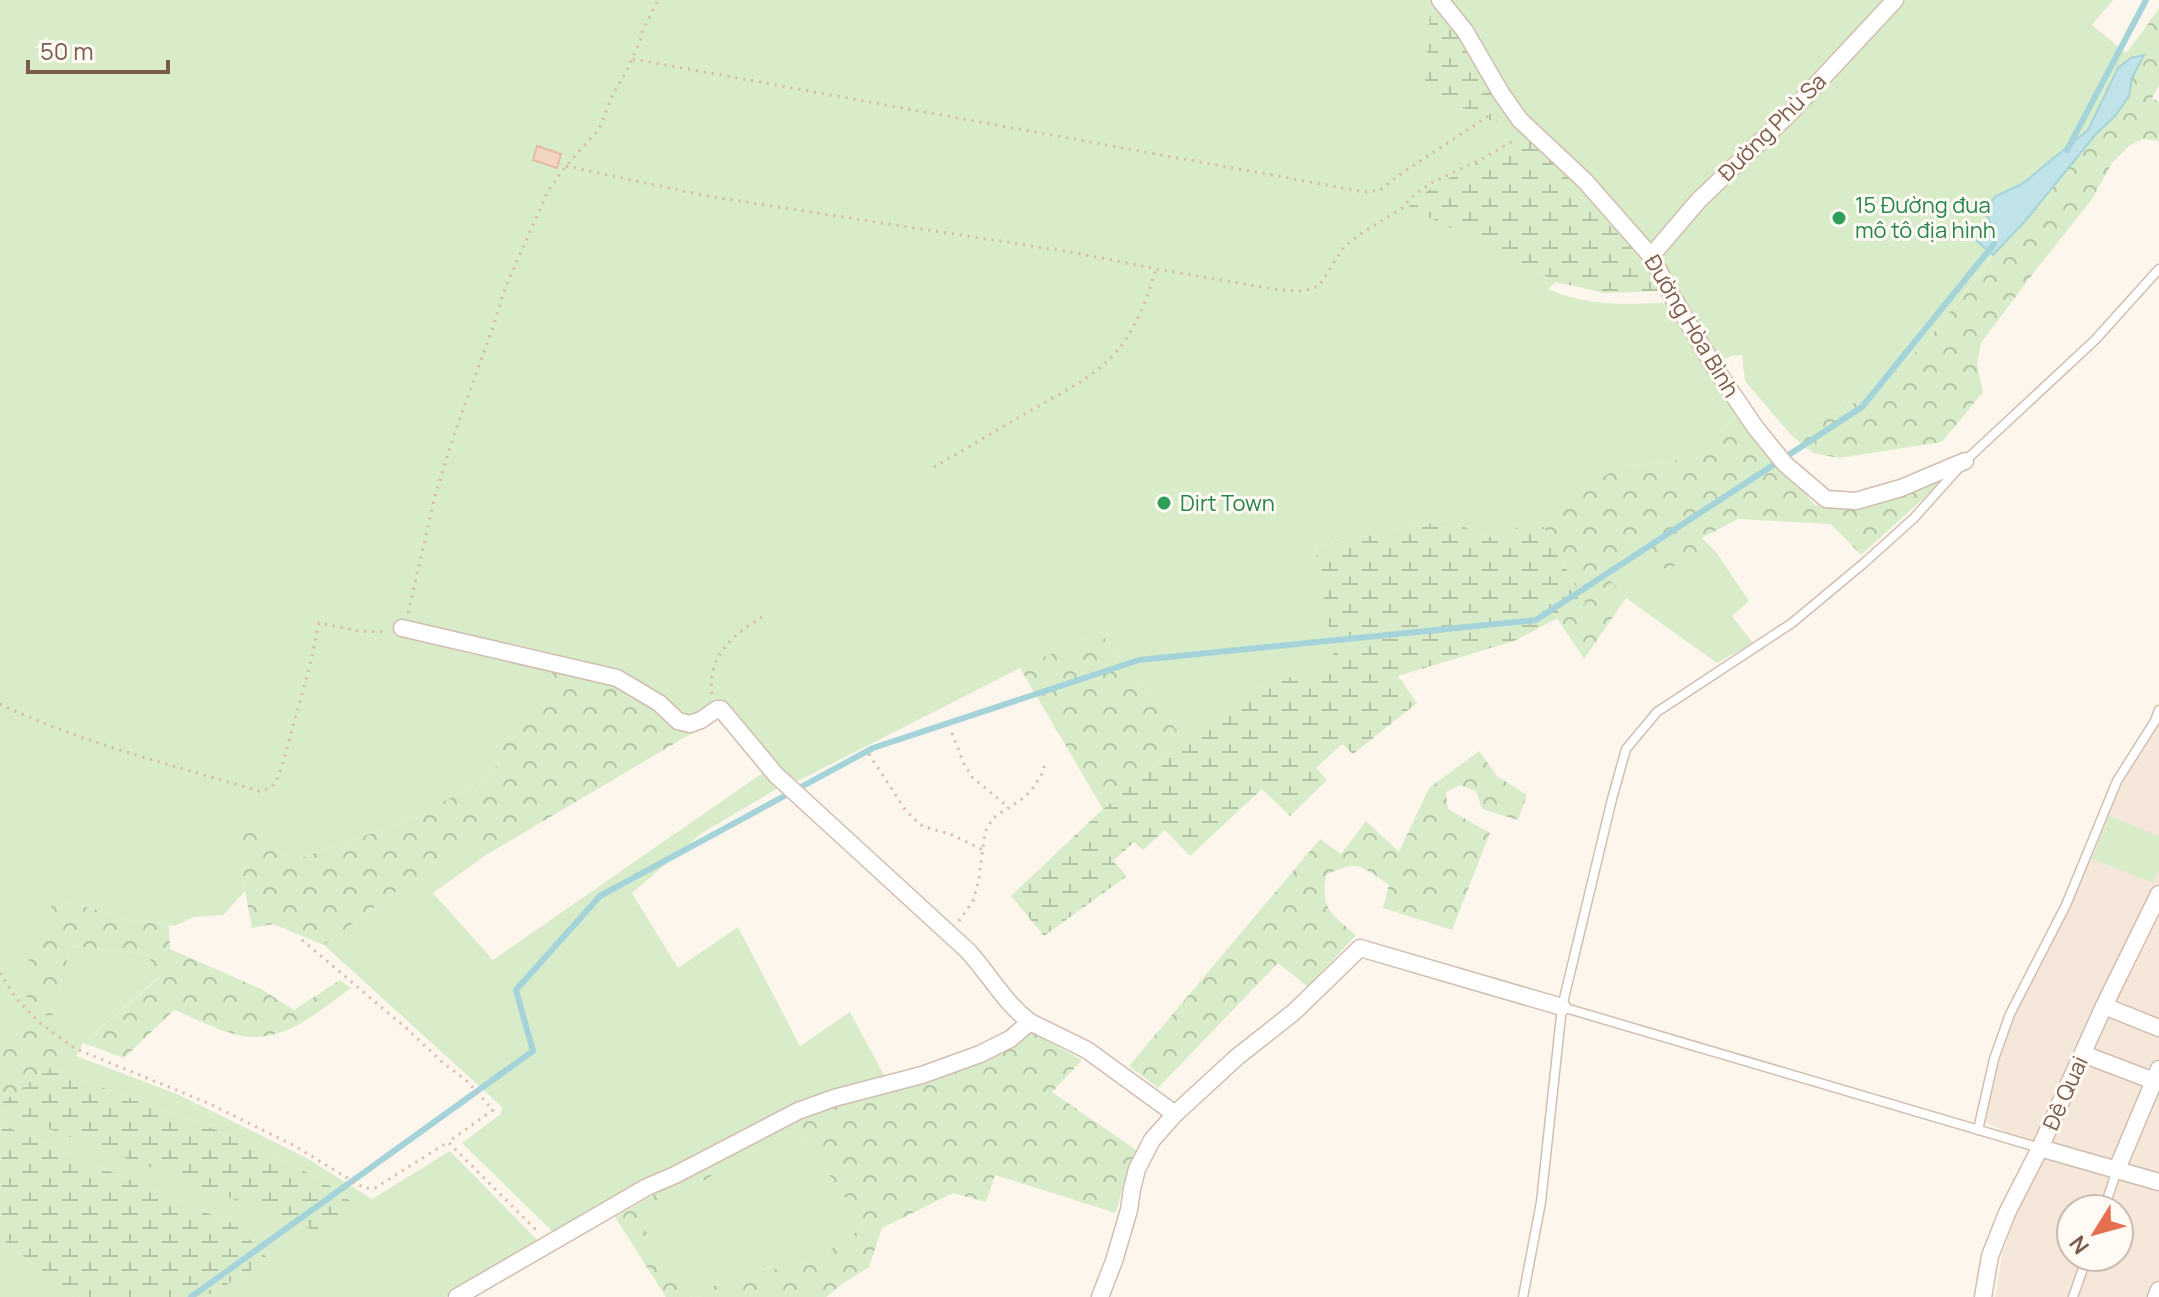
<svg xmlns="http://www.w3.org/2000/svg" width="2159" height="1297" font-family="Manrope,sans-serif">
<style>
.residential{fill:#f5e8da;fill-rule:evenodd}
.green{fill:#d8ecc9}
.forest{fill:url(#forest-crowns)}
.wetland{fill:url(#wetland-marsh)}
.water{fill:#bfe3e8;stroke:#a5d3da;stroke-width:2}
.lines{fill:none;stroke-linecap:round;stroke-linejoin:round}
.stream{stroke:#a5d3da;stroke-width:6}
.building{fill:#f3d5c3;stroke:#e6bba3;stroke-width:2}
.service-casing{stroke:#d1beb0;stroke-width:11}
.minor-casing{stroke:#d1beb0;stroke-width:19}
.path{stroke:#d9b8a5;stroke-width:3;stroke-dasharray:2 6;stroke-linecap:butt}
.service{stroke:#fff;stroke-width:8}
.minor{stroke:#fff;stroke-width:16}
.leisure-dot{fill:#2e9e5b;stroke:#fffaf3;stroke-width:3}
.labels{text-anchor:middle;stroke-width:6;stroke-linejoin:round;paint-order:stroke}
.street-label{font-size:22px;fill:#7a5c4d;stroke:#fffaf3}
.leisure-label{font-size:22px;fill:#27864d;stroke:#fffaf3;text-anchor:start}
</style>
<defs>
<pattern id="forest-crowns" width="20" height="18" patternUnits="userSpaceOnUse" patternTransform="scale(2)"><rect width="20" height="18" fill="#d8ecc9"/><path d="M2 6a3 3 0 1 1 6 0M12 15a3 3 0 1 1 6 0" fill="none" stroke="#b4c2a5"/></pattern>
<pattern id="wetland-marsh" width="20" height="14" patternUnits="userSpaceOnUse" patternTransform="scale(2)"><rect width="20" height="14" fill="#d8ecc9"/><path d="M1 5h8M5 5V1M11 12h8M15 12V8" fill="none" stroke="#b4c2a5"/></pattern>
</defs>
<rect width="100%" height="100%" fill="#fdf6ec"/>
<path class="residential" d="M2159,708V1297H1995L2002,1255L2040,1148L1985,1122L2010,1014L2066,905L2113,789ZM2071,1209H2119V1257H2071Z"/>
<g class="green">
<path d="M0,0H2113L2092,25L2126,53L2146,27L2153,35L2144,55L2131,58L2104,94L2088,130L2022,184L1996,196L1992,225L1977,241L1993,255L1927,341L1873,393L1791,435L1745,381L1742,355L1732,356L1720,361L1662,265V259L1531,268L1556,282L1548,289C1588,307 1626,304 1668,303L1738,417L1672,463L1624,465L1498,540L1446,520L1315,547L1336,663L1256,688L1185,741L1100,632L1020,668L792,784L727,712L687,736L672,720L515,740L506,735L500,763L479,784L396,825L301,858L281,854L253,829L241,869L245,891L223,915L194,917L174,926L148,920L141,923L55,898L51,1019L71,946L147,954L160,976L83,1043L76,1056L177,1094L305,1157L372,1199L450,1151L539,1242L446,1297H205L269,1260L236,1225L0,1124V1110L319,1231L322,1180L230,1135L50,1068L0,1104Z"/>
<path d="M1630,535L1665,569L1716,552L1749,601L1732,616L1753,643L1717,663L1626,598L1607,577Z"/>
<path d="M767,770L780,787L702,833L632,893L678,968L738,927L800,1046L850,1012L885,1077L825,1094L783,1109L661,1172L555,1234L462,1143L501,1114L502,1107L324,945L472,835L486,855L433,893L493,960Z"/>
<path d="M2109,816L2159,836V869L2153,883L2092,859Z"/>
<path d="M791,1120L865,1226L817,1259L721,1282L698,1297H692L638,1221L724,1168L720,1157Z"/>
<path d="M0,1237L74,1297H0Z"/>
</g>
<g class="forest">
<path d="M2159,8V85L2152,98L2159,102V141L2144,139L2130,145L2112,163L2092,199L2028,280L1981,343L1977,364L1983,392L1942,442L1839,458L1813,453L1791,435L1873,393L1927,341L2003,243L2026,220L2096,134L2115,116L2129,96L2132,78L2153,35L2146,27Z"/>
<path d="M1738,417L1815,505L1845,508L1949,472L1926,496L1861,555L1831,524L1738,519L1702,538L1716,552L1665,569L1630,535L1607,577L1626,598L1584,659L1557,618L1585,604L1537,515L1624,465L1672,463Z"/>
<path d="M1100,632L1185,741L1103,809L1020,668Z"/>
<path d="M556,666L609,680L672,720L687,736L486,855L472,835L324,945L273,924L252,928L241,869L243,832L253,829L281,854L301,858L396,825L479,784L500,763L505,735L515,740Z"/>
<path d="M1479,751L1497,776L1527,795L1518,820L1482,809L1476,791L1460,785L1446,792L1448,809L1490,833L1452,930L1383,908L1389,885C1361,866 1358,859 1326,875C1321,911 1331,913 1356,935L1308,987L1278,963L1158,1088L1129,1066L1320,839L1341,854L1366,821L1399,852L1429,788Z"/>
<path d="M55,898L141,923L148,920L169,925L170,949L261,989L294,1010L340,980L351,988C319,1011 281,1046 238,1035C216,1030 195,1018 174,1010L124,1058L83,1043L160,977L147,954L71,946L51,1020L17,988Z"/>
<path d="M33,1025L75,1055L50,1068L0,1104V1053Z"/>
<path d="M1030,1031L1082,1060L1052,1092L1139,1152L1123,1185L1116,1213L995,1175L986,1202L953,1193L882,1228L869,1267L842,1284L826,1297H698L720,1282L817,1259L865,1226L791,1120L985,1058L1012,1048Z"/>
<path d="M720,1157L724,1168L639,1221L692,1297H666L615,1217Z"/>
</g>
<g class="wetland">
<path d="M1431,1L1462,38L1516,125L1484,119L1466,109L1424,96Z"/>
<path d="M1528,141L1541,147L1597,202L1643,255L1661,291L1604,293L1556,282L1531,268L1408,207L1434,186L1516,143Z"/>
<path d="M1537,515L1585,604L1514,641L1398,676L1417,703L1353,754L1342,744L1316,768L1327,780L1290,816L1262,789L1190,856L1165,830L1143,850L1134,842L1113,861L1127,876L1044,936L1011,896L1103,809L1190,737L1256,688L1335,663L1315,547L1446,520L1498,540Z"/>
<path d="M50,1068L230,1135L322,1180L359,1208L319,1232L0,1110V1104Z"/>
<path d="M0,1124L236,1225L269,1260L205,1297H74L0,1237Z"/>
</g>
<path class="water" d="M2144,55L2132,78L2129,96L2115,116L2096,134L2026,220L1993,255L1977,241L1992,225L1984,210L1996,196L2022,184L2088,130L2118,68L2131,58Z"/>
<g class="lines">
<g class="stream">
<path d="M2067,150L2146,0"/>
<path d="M191,1297L533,1051L516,990L600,896L873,748L1139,660L1536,620L1862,407L1994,244"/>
</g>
</g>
<path class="building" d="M537,146L561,154L557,168L533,160Z"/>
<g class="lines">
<defs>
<g id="service">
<path d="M1562,1007L2040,1148"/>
<path d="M1978,1130L1994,1059L2010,1014L2066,905L2117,781L2155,721L2159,710"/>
<path d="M2104,1209L2117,1170"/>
<path d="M1523,1297L1541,1202L1562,1007L1612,799L1626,749L1657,712L1792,623L1864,563L1914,518L1965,461L2095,340L2159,269"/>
<path d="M2073,1297L2087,1257"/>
</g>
<g id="minor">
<path d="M1440,0L1465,31L1501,93L1520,120L1585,181L1651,256L1672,296L1715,368L1755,427L1785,464L1826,499L1856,501L1901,488L1965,461"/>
<path d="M1651,256L1699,200L1788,115L1895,0"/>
<path d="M402,628L617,678L659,703L678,721L690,724L701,720L717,709H721L776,775L968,951C989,974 1004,1002 1030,1022"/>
<path d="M2104,1006L2159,1028"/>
<path d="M2083,1054L2154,1081"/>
<path d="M2040,1148L2159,1182"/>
<path d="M2117,1169L2159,1069"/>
<path d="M457,1297L647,1187L675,1175L798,1111L834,1098L922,1075L980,1054L1010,1039L1030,1022L1087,1050L1175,1114"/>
<path d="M1100,1297L1114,1261L1129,1210L1132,1189L1137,1169L1152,1140L1175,1114L1237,1057L1294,1012L1360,948L1562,1007"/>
<path d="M1983,1297L1990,1256L2007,1213L2040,1148L2104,1006L2159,894"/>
<path d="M2156,1297L2159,1290"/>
</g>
</defs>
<use href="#service" class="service-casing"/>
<use href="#minor" class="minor-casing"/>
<g class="path">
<path d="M633,59L1365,192L1380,190L1405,171L1493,113"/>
<path d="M566,166L707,196L1077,253L1156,269L1280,290L1303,291L1319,286L1344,247L1359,235L1402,208L1414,195L1433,182L1482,159L1516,139"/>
<path d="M934,467C966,449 998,429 1030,411C1054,397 1081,384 1103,365C1131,342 1146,303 1156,269"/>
<path d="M408,613L436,492L455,432L493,327L505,288L548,191L566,166L599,129L612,96L626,72L640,42L643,30L658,0"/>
<path d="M712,694C707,656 733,635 762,617"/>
<path d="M0,704C82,743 172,765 259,791C275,789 277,780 282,766L310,665L319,623L359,631L387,632"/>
<path d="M952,733L964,764L972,777L1008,807"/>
<path d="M869,754L904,808L914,819L924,827L950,834L983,850"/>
<path d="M959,921L973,901L979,879L985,832L993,818L1025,797L1032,789L1041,776L1046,761"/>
<path d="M302,940L406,1028L442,1062L466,1080L493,1110L448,1142"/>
<path d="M0,973L16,998L40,1023L74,1048L210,1104L293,1145L364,1188H375L448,1142L536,1230"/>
</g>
<use href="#service" class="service"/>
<use href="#minor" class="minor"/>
</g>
<g class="leisure-dot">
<circle cx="1839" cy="218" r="8"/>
<circle cx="1164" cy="503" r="8"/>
</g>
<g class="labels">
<g class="street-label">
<text transform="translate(1772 127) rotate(-45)" y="8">Đường Phù Sa</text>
<text transform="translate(1692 326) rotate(59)" y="8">Đường Hòa Bình</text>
<text transform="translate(2065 1093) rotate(-66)" y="8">Đê Quai</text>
</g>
<g class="leisure-label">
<text x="1855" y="213">15 Đường đua<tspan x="1855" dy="25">mô tô địa hình</tspan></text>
<text x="1180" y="511">Dirt Town</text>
</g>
</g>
<g transform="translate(2095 1233) rotate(233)"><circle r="38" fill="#fffaf3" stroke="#cabbb1" stroke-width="2"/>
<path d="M0-6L14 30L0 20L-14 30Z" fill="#e76f51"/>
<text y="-12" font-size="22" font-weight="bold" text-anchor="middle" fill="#7a5c4d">N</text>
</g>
<path d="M28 60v12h140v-12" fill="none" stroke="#7a5c4d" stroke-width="4"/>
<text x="40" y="60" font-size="24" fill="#7a5c4d" stroke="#fffaf3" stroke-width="6" paint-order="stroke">50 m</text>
</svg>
